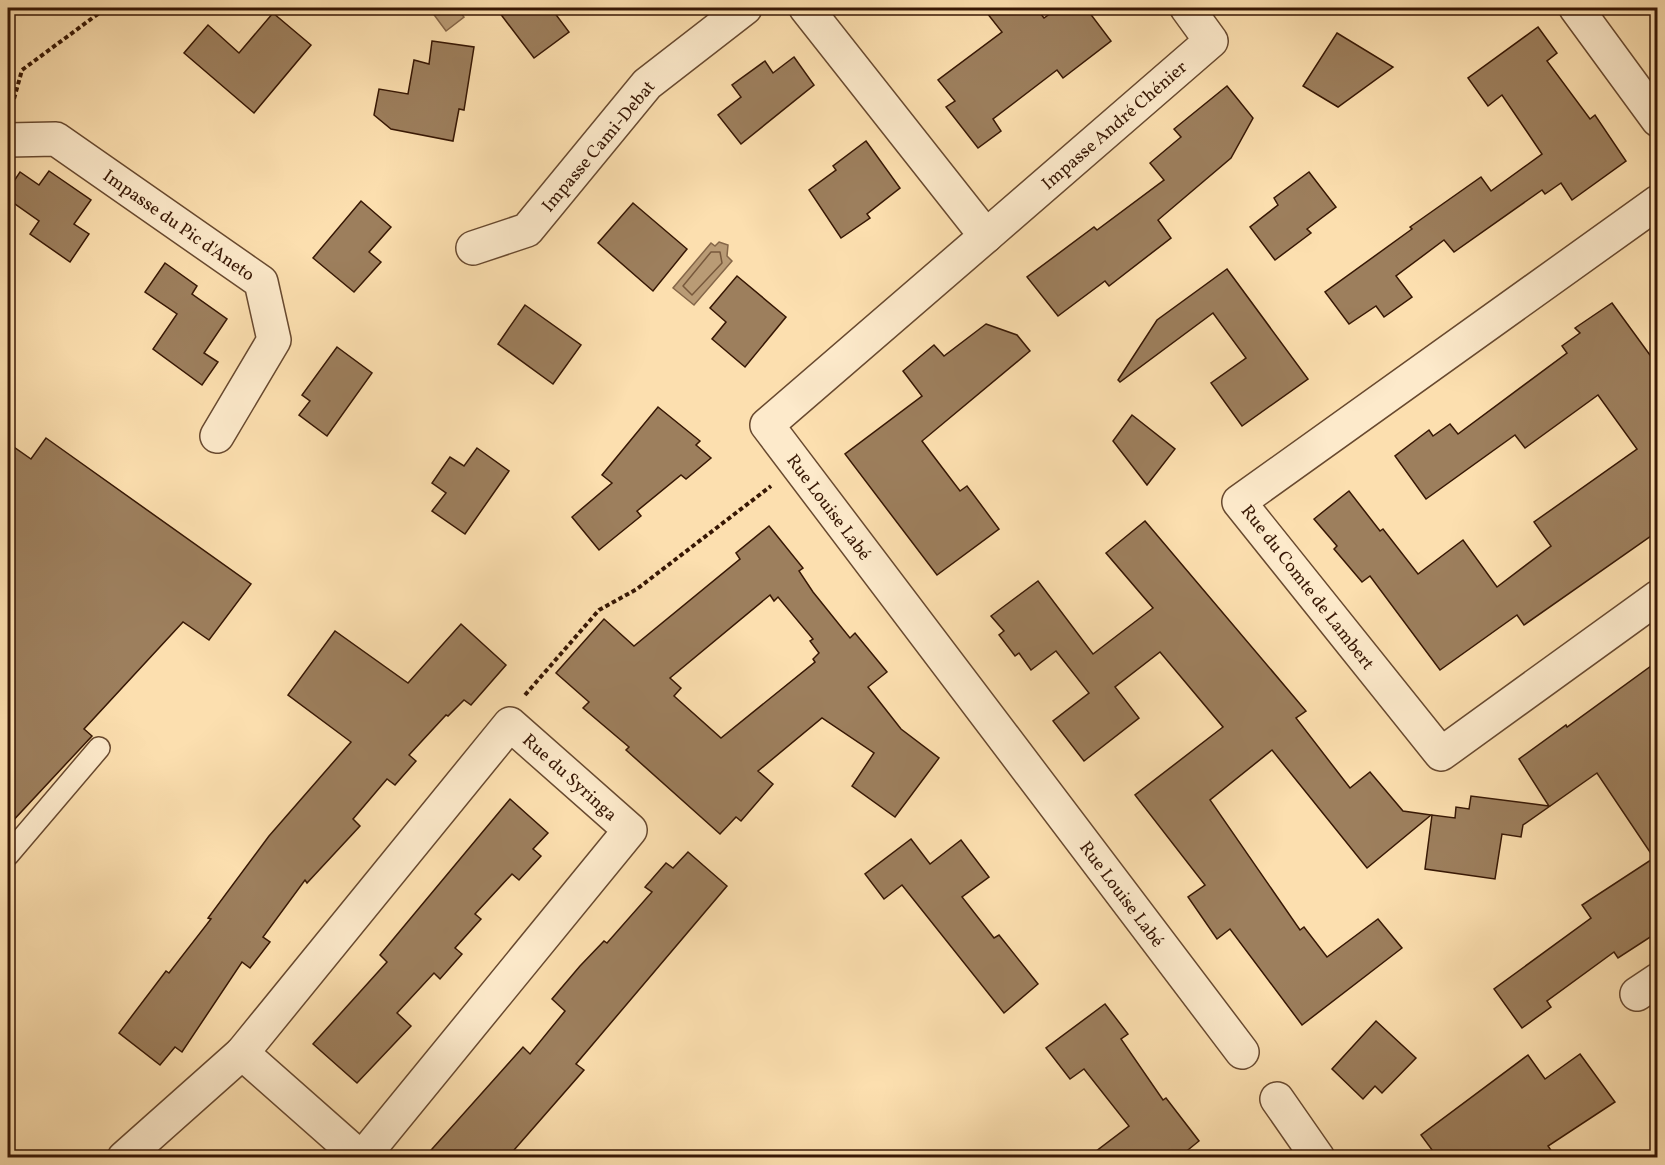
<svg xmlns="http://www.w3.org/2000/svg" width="1665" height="1165" font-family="Vollkorn,serif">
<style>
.water{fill:#b99b75;stroke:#856648;stroke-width:1.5}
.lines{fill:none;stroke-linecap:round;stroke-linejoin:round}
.shore{stroke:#78593c;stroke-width:1.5}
.building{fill:#9d7f5d;stroke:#371704;stroke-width:1.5;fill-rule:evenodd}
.service-casing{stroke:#68492f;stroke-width:24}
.minor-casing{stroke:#68492f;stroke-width:36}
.path{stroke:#371704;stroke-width:4;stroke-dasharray:4.5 3;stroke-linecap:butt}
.service{stroke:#fdeacb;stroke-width:21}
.minor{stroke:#fdeacb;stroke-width:33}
.labels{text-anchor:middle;stroke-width:5;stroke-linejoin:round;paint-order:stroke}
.street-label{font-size:18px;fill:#371704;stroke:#fdeacb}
</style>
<rect width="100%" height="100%" fill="#fcdfaf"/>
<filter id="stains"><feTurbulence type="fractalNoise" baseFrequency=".00333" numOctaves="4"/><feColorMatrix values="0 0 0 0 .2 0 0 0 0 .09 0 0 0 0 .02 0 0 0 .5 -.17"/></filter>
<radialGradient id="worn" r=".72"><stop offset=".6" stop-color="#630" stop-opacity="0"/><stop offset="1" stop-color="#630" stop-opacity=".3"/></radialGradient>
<g class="water">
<path d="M429,8H457L464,17L446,31Z"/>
<path d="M719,242L728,245L727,256L732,261L694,305L673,288L711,243L715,246Z"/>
</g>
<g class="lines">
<path class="shore" d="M711,252H720L722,263L692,295L683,286Z"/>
</g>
<g class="building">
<path d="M496,8H551L569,32L534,58Z"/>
<path d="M983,8H1036L1044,18L1058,8H1086L1111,41L1063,78L1057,70L993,119L1001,131L978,148L946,107L955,101L938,80L1002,32Z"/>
<path d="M273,13L311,45L254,113L184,53L208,25L239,53Z"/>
<path d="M1538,27L1557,53L1547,61L1590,119L1595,115L1626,161L1572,200L1561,183L1545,194L1542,190L1454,252L1444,240L1396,276L1412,297L1384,317L1376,306L1349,324L1325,292L1412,229L1410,227L1481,177L1491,191L1542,154L1502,95L1488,106L1468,78Z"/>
<path d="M1337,33L1393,67L1338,107L1303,86Z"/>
<path d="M432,41L474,47L464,110L459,109L453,141L391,129L374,115L379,89L408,94L414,60L429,64Z"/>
<path d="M794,57L814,85L741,144L718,115L741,97L732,85L765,61L773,73Z"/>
<path d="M1227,86L1253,118L1231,158L1158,220L1171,238L1109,286L1105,281L1058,316L1027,277L1094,227L1097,230L1164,180L1150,163L1181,137L1174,129Z"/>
<path d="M866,141L900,188L867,214L870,218L841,238L809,190L836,170L833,166Z"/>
<path d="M49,171L91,200L74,224L89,234L70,262L30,234L39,221L8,199V190L20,172L39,185Z"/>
<path d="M1309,172L1336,207L1307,229L1311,233L1275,260L1250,227L1278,205L1274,198Z"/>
<path d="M361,201L391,227L369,252L381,262L354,292L313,258Z"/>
<path d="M633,203L687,249L653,291L598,243Z"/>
<path d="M165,263L197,286L192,294L227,319L204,353L218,362L202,385L153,349L177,314L145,292Z"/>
<path d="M1227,269L1308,379L1242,426L1211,383L1246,358L1213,313L1120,382L1118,380L1157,320Z"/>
<path d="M737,276L786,317L745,367L712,339L726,322L710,308Z"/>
<path d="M1612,303L1658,366V531L1524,625L1517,615L1440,670L1370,576L1362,582L1334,549L1337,546L1314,519L1349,491L1380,531L1383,529L1418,574L1463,540L1497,587L1551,546L1534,522L1637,449L1598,395L1525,448L1515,435L1426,499L1395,456L1429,430L1433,436L1450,424L1458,434L1567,353L1562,346L1580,333L1575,328Z"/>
<path d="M525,305L581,345L553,384L498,344Z"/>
<path d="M986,324L1017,335L1030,351L922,441L960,491L967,486L999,529L937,575L845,454L922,396L903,371L934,345L944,356Z"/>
<path d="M337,347L372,373L327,436L299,415L310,401L302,395Z"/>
<path d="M658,407L700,441L696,445L711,458L686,479L681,475L637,511L641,516L599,550L572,517L612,483L602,475Z"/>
<path d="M1132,415L1175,449L1147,485L1113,441Z"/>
<path d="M46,438L251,584L209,640L183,622L84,729L92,736L8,826V443L31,459Z"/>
<path d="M477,448L509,471L465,534L432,511L446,493L432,483L450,457L464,466Z"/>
<path d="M1145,521L1306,711L1296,718L1350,788L1370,772L1403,811L1431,815L1367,868L1272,750L1210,800L1300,930L1304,927L1327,957L1378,919L1402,948L1302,1025L1230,929L1217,939L1188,897L1205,885L1135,795L1223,727L1160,652L1115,687L1139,718L1084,761L1053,721L1089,693L1056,651L1031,670L1019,653L1015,656L999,635L1004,631L991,616L1038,581L1093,654L1153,608L1106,553Z"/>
<path d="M769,526L803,568L799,571L813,592L850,638L855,633L887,672L868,687L901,729L939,758L895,817L852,786L874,753L822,718L758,771L773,784L741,821L736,817L720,834L626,750L629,747L583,708L589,702L556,673L604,619L634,646L740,559L736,553ZM770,595L774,601L778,597L813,639L810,641L819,653L813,659L815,662L721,738L674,696L681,688L670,678Z"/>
<path d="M461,624L506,665L471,705L464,700L448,716L446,715L409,755L416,761L395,785L387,779L353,819L360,826L307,883L305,880L263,937L270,942L250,968L242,962L182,1052L175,1047L160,1065L119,1033L166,971L169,973L211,919L208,918L269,836L351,742L288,695L335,631L408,683Z"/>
<path d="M1658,661V932L1618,958L1614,952L1547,1001L1551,1007L1522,1028L1494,989L1591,918L1582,905L1654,858L1597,773L1523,825L1521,837L1502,834L1495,879L1425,869L1432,815L1455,818L1456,807L1469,809L1471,796L1549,806L1519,759L1566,725L1567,727Z"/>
<path d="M510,799L548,833L533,849L541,856L519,880L512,874L475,914L481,919L455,948L462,954L440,979L434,973L397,1013L411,1026L357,1083L313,1044L387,962L380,955Z"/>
<path d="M911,839L930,864L961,840L989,877L962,897L994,938L999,935L1038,984L1004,1013L902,885L884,899L865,874Z"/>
<path d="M688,852L727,886L576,1064L584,1070L507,1158H424L523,1047L530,1054L565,1011L552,999L580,966L604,941L607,943L652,892L645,887L666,863L673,868Z"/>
<path d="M1105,1004L1128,1034L1121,1039L1163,1100L1166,1098L1199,1141L1178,1158H1087L1129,1126L1084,1069L1070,1079L1046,1048Z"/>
<path d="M1376,1021L1416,1058L1382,1093L1375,1086L1363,1099L1332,1069Z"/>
<path d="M1580,1054L1615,1102L1548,1146L1556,1158H1438L1421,1135L1528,1055L1545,1079Z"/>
</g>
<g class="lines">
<defs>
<path id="service" d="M8,855L99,748"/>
<g id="minor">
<path d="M806,8L986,236L767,425L1242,1052"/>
<path d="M1576,8L1658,120"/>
<path d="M8,140L56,139L261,282L274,340L217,436"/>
<path d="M1658,202L1239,502L1441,754L1658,597"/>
<path d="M986,236L1211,41L1187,8"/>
<path d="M473,248L527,230L647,84L745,8"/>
<path d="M1637,994L1658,980"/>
<path d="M242,1053L361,1158"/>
<path d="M1277,1099L1318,1158"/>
<path d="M124,1158L242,1053L510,724L630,830L362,1158"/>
</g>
</defs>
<use href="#service" class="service-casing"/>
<use href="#minor" class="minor-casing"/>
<g class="path">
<path d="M12,106L22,70L106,8"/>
<path d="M525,695L599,610L637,589L771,486"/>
</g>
<use href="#service" class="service"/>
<use href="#minor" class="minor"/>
</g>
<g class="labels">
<g class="street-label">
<text transform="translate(1114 125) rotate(-41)" y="6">Impasse André Chénier</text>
<text transform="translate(598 146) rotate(-50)" y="6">Impasse Cami-Debat</text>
<text transform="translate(179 225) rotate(35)" y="6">Impasse du Pic d'Aneto</text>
<text transform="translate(829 507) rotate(53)" y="6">Rue Louise Labé</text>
<text transform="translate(1308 587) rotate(52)" y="6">Rue du Comte de Lambert</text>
<text transform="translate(570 777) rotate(42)" y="6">Rue du Syringa</text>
<text transform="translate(1122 894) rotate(53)" y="6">Rue Louise Labé</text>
</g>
</g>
<rect width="1665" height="1165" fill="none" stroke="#fcdfaf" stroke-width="30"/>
<rect x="9" y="9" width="1647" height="1147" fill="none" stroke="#371704" stroke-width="3"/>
<rect x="15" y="15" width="1635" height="1135" fill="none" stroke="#371704" stroke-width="1.5"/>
<rect width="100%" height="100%" filter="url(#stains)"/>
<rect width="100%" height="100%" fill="url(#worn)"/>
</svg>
